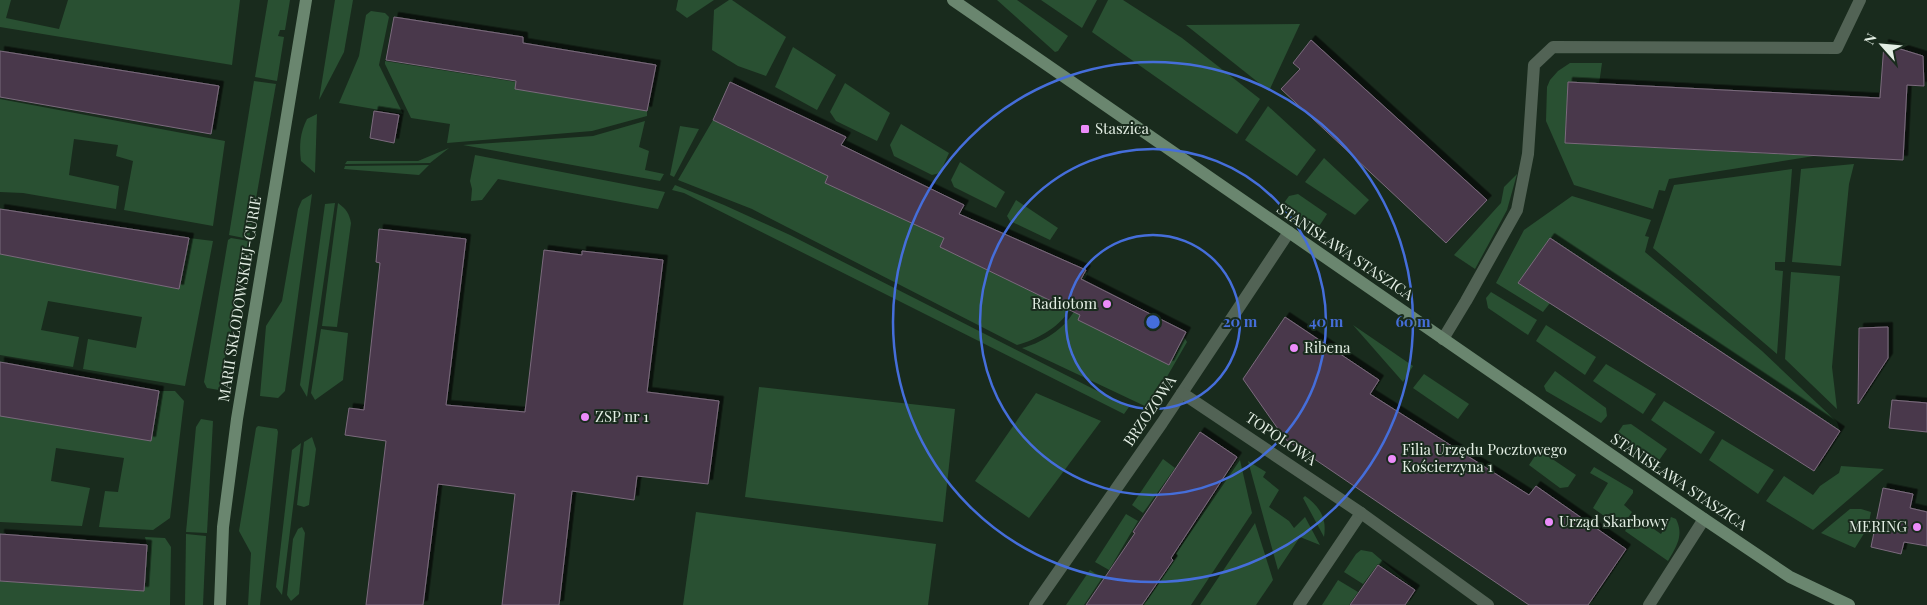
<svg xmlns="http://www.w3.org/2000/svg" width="1927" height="605" font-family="'Playfair Display',serif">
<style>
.green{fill:#295032}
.building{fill:#49394b;stroke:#7b6a7d;filter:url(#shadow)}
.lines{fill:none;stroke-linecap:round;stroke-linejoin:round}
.lane{stroke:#526355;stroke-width:12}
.street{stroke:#526355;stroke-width:12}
.secondary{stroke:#6a866f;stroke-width:12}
.ring{fill:none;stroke:#456eda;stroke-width:2.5}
.poi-dot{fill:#ec8cfa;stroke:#192b1d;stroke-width:2}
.labels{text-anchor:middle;stroke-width:4;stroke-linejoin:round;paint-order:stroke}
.poi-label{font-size:15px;fill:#e3eee4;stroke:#192b1d;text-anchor:start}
.street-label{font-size:15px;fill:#e3eee4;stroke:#192b1d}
.centre{fill:#456eda;stroke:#192b1d;stroke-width:2.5}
.ring-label{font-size:15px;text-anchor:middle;font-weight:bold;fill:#456eda;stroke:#192b1d;stroke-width:4;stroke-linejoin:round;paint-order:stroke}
</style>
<defs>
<filter id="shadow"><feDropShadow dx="4.5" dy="-4.5" stdDeviation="0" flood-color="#0009"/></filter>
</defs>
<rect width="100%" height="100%" fill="#192b1d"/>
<g class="green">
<path d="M0,0H11L6,18L59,29L68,0H240L232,65L0,27Z"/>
<path d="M268,0H290L285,30H280L278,36L284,37L277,81L255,77Z"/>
<path d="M335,0H353L344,52L319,100Z"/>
<path d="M678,0H714L687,18L676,10Z"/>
<path d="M729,0H732L786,37L766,76L738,66L712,50L714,10Z"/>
<path d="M997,0H1017L1068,36L1058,51L1055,52Z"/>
<path d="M1041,0H1097L1082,28Z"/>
<path d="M1108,0H1123L1182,38L1260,99L1237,134L1092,32Z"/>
<path d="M371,11L385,13L389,17L379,65L403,114L339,103L359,56L366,15Z"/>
<path d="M1300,24L1269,91L1186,25Z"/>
<path d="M793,47L836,75L817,110L775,87Z"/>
<path d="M385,61L516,82L515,89L647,111V116L592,131L447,143L450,124L411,118L385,64Z"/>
<path d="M1570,63H1602L1599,84L1568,82L1565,143L1814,156L1669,179L1665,191L1659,190L1653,209L1574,185L1546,121L1547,87L1550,80L1558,71Z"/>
<path d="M254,81L276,84L249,239L229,235Z"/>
<path d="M845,83L890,113L877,141L836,121L830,112Z"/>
<path d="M0,99L225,141L213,226L124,210L133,161L116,156L118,145L74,139L69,175L119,186L116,209L23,193L0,192Z"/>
<path d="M1268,106L1316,150L1297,176L1245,140Z"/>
<path d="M317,114L315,173L301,161C299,145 300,133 307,119Z"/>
<path d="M713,120L828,176L826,183L944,238L941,247L1065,308L1086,270L1087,275C1081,286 1076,300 1069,311C1058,328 1036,340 1017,345L752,209L678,180Z"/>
<path d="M645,121L639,147L649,151L645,170L664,174L660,181L463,145L593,136Z"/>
<path d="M901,124L949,153L940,173L932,175L894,156L890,145Z"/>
<path d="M680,126L699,129L674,177L670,175Z"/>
<path d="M449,148L430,163L345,164L347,161H418Z"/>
<path d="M475,155L665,192L658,209L498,179L482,200L471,201L472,189L470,181Z"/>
<path d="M1324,158L1369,200L1355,215L1305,182Z"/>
<path d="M960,162L1005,192L996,208L954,187L951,180Z"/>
<path d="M1854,164L1849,184L1841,266L1792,262L1801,169Z"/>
<path d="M429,165L419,175L344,169L345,166Z"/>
<path d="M1792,169L1785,262H1775V270L1783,271L1777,354L1653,248L1674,185Z"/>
<path d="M1517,174L1507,210L1475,269L1454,255L1501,203L1504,187Z"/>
<path d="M675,185L724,205L790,235L1129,407L1124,414L684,193L672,190Z"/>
<path d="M312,194L285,391L278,398L260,396L266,326L282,301L298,209L302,200Z"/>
<path d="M1298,194L1327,214L1316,231L1281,207L1289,196Z"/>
<path d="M1572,196L1651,220L1645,236L1649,237L1645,252L1762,351L1837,422L1840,431L1550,238L1519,283L1550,303L1543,312L1496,283L1524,230Z"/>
<path d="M1016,200L1058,228L1050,240L1010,221L1007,216Z"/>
<path d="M335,203L307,397L300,385L325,204Z"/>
<path d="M338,203C346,209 349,213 351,223L337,327L322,326Z"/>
<path d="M189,238L213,241L185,386L83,369L88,339L136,348L142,317L48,301L41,330L79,337L73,367L0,355V254L179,289Z"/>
<path d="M231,238L249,241L229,345L224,360L219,390L207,388L204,382L228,240Z"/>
<path d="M1791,272L1840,276L1832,367L1837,409L1785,359Z"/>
<path d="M1088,284L1094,286L1078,320L1169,365L1184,337L1187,342L1149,408L1022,348C1039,344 1061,331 1071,316C1078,307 1082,294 1088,284Z"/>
<path d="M1491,292L1537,320L1528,335L1488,308L1486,298Z"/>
<path d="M1353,325L1413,366L1403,382Z"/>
<path d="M1546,325L1596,357L1585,375L1536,341Z"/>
<path d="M321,329L348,333L343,380L315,400L311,393Z"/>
<path d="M1606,364L1656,394L1643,414L1593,381Z"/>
<path d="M1555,371L1606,408L1607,416L1601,423L1546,391L1544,386Z"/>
<path d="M1424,374L1469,404L1458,419L1413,388Z"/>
<path d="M759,387L955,409L943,522L745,497Z"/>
<path d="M159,391H175L184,401L170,518L153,530L99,527L105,491L118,492L124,458L56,448L51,481L90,488L82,526L0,522V416L151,441Z"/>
<path d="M1036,393L1101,421L1029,518L975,481Z"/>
<path d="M1664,401L1715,432L1701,454L1651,420Z"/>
<path d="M201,419L213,421L207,533L186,532L196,427Z"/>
<path d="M1631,424L1667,449L1655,466L1617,434L1623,425Z"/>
<path d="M258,426L277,429L278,432L260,605H248L251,553L239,531L256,428Z"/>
<path d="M312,437L316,449L309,505L304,507L297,505L304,442Z"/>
<path d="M1722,439L1774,470L1758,494L1709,460Z"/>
<path d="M301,443L282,595L276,587L292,450Z"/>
<path d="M1539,450L1576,475L1568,487L1560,488L1529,465Z"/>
<path d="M1163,459L1175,468L1143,513L1132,505Z"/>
<path d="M1240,460L1252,513L1191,605H1144L1177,556L1176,554Z"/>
<path d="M1248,461L1266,472L1263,477L1279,490L1269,507L1289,521L1294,528L1305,517L1320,545L1300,537L1278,570Z"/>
<path d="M1841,466L1884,469L1813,530L1766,501L1784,476L1813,495L1820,486L1839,473Z"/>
<path d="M1594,467L1633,490V493L1624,505L1632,512L1621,528L1593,508L1608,483L1590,473Z"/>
<path d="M1305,496C1320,507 1327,518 1324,537L1303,498Z"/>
<path d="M1850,509H1861L1871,512L1868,527L1855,548L1821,533Z"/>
<path d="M696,512L936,544L928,605H683Z"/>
<path d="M1126,514L1138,521L1109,570L1095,562Z"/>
<path d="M1635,516L1661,534L1671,517L1676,519C1684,535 1677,546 1668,561L1625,531Z"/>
<path d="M1255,523L1273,580L1256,605H1200Z"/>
<path d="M302,527L305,533L299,594L291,601L287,595L293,539L298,529Z"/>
<path d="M186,534L206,536L203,605H185Z"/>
<path d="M145,537L165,538L171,547L170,605H0V581L143,591L147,545Z"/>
<path d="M1361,550L1372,552L1413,587L1378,564L1363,584L1344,572L1356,554Z"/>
<path d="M1090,570L1102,578L1084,605H1066Z"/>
<path d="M1338,580L1358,592L1349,605H1322Z"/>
</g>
<g class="building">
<path d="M394,17L523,37V43L656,65L647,111L515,89L516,81L386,60Z"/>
<path d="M1311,40L1487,200L1446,243L1281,89L1300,69L1293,63Z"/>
<path d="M1884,44L1923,56L1924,86L1907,85L1903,160L1565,143L1568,82L1880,98Z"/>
<path d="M0,51L219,86L211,134L0,97Z"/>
<path d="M730,82L846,137L841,145L964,205L959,214L1086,270L1081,279L1186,332L1169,365L1078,320L1080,315L940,247L944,238L825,183L828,176L713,120Z"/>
<path d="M374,111L399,115L394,143L370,138Z"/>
<path d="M0,209L189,238L179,289L0,254Z"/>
<path d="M379,229L466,239L446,405L525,412L544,250L582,255V251L663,260L647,392L719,401L708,484L637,476L634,500L572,491L559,605H502L515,494L438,484L423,605H366L386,441L345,435L349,408L364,410L380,263L376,262Z"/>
<path d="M1550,238L1840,431L1814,471L1518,283Z"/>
<path d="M1285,317L1379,380L1370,394L1529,495L1536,486L1626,549L1588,605H1529L1285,439L1243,379Z"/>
<path d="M1888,327V358L1858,404L1859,328Z"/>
<path d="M0,362L159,391L151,441L0,416Z"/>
<path d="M1892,400L1927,403V432L1889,428Z"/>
<path d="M1200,432L1237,457L1171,558L1173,560L1142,605H1086L1135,533L1133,532Z"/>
<path d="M1883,488L1913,494L1910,508L1927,512V546L1904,542L1901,554L1871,547Z"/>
<path d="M0,534L147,545L144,591L0,581Z"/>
<path d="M1378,565L1415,590L1405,605H1350Z"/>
</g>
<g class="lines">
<g class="lane">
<path d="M1443,339L1466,301L1517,210L1528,154L1534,65L1553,47L1837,48L1860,0"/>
<path d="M1035,605L1162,423L1289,232"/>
<path d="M1299,605L1361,513"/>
<path d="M1649,605L1704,519"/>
</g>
<path class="street" d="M1182,393L1361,513L1488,605"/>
<g class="secondary">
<path d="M953,0L1704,519L1790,577L1849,605"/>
<path d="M220,605L223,527L237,419L306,0"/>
</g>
</g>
<g class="ring">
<circle cx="1153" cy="322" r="87"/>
<circle cx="1153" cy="322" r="173"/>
<circle cx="1153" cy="322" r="260"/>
</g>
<g class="poi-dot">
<rect x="1080" y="124" width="10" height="10" rx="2.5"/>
<circle cx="1107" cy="304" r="5"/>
<circle cx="1294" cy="348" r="5"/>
<circle cx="585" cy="417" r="5"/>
<circle cx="1392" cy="459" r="5"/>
<circle cx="1549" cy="522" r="5"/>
<circle cx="1917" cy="527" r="5"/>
</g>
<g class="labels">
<g class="poi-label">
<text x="1095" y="134">Staszica</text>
<text x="1097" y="309" text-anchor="end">Radiotom</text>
<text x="1304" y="353">Ribena</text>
<text x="595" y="422">ZSP nr 1</text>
<text x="1402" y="455">Filia Urzędu Pocztowego<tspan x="1402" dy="17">Kościerzyna 1</tspan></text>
<text x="1559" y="527">Urząd Skarbowy</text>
<text x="1907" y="532" text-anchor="end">MERING</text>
</g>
<g class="street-label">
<text transform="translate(1345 252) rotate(34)" y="5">STANISŁAWA STASZICA</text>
<text transform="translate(240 299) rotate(-81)" y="5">MARII SKŁODOWSKIEJ-CURIE</text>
<text transform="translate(1150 411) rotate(-56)" y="5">BRZOZOWA</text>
<text transform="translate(1281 439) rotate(34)" y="5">TOPOLOWA</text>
<text transform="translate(1679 482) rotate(34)" y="5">STANISŁAWA STASZICA</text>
</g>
</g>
<circle cx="1153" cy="322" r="8" class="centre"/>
<g class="ring-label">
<text x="1240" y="327">20 m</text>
<text x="1326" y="327">40 m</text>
<text x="1413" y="327">60 m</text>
</g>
<g transform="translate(1882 45) rotate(297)" stroke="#192b1d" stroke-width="4" paint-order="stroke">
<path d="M0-4L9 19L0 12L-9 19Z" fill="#e3eee4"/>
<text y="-8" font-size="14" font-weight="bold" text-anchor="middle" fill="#e3eee4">N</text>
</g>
</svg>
